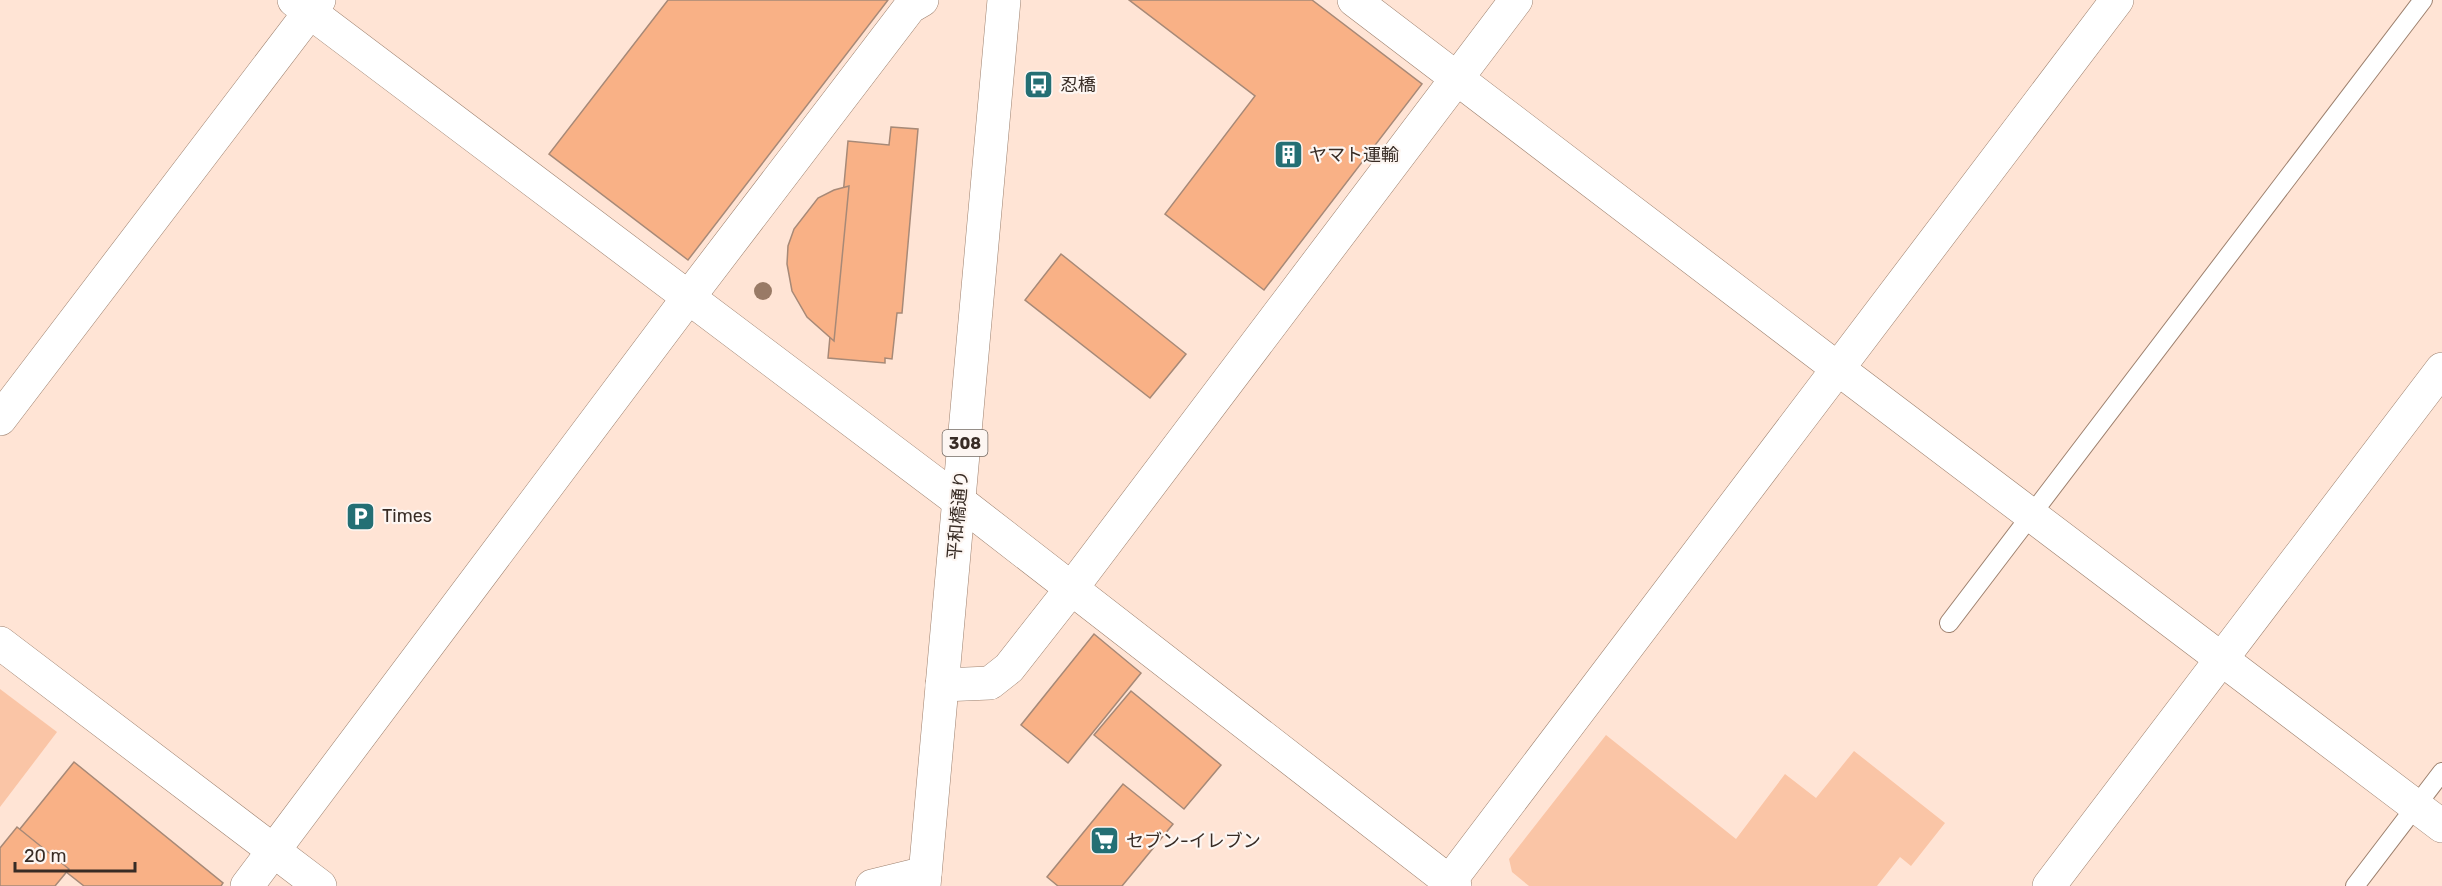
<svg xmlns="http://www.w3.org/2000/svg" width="2442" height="886" font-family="Rubik,'Noto Sans JP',sans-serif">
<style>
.green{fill:#fac5a6}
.building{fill:#f9b186;stroke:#a78977;stroke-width:1.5}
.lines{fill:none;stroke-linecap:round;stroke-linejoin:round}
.lane-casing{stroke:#9d806e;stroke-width:20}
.street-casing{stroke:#9d806e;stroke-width:34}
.secondary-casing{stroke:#9d806e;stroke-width:34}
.primary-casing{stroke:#9d806e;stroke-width:34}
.lane{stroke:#fff;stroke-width:18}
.street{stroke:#fff;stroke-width:33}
.secondary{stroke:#fff;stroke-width:33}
.primary{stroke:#fff;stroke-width:33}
.tree{fill:#997a66}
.labels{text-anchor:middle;stroke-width:4.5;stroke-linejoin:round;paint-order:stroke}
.shield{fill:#fdf6f2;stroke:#736962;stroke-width:1.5}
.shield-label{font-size:16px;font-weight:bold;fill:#382c25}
.poi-label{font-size:18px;fill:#382c25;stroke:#fdf6f2;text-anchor:start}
.street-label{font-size:18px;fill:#382c25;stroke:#fdf6f2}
</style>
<rect width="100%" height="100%" fill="#ffe4d5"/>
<g class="green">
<path d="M0,689L57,732L0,807Z"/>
<path d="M1606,735L1736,839L1785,774L1816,798L1854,751L1945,823L1911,866L1900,857L1877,886H1529L1512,872L1509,859Z"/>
</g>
<g class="building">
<path d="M668,0H888L688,260L549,154Z"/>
<path d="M1129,0H1312L1422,84L1264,290L1165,214L1255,96Z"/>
<path d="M891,127L918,129L902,313H897L892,359L885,358V363L828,358L848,141L889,145Z"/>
<path d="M849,186L834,341L807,317L792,291L787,264L788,246L794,229L818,198L834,190Z"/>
<path d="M1061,254L1186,354L1150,398L1025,300Z"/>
<path d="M1094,634L1141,673L1068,763L1021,725Z"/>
<path d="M1131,691L1221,765L1184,809L1094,735Z"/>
<path d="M74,762L223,883L221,886H84L61,868L46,885L3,850Z"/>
<path d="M1123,784L1173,824L1122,886H1058L1047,877Z"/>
<path d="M17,827L69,869L55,886H0V848Z"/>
</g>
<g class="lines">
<defs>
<g id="lane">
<path d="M1949,623L2423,0"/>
<path d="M2355,886L2442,772"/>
</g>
<g id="street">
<path d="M1354,0L1837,368L2442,826"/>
<path d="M0,419L319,0"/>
<path d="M960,502L1455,886"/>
<path d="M0,643L320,886"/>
<path d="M942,685L990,683L1009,668L1071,589L1516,0"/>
<path d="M247,886L688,298L910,7L922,0"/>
<path d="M872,886L925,873"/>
<path d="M2049,886L2442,369"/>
</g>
<g id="secondary">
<path d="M294,0L960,502"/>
<path d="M1446,886L2117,0"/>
</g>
<path id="primary" d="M924,886L1004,0"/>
</defs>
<use href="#lane" class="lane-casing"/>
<use href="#street" class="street-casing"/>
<use href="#secondary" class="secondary-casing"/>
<use href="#primary" class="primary-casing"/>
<use href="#lane" class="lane"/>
<use href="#street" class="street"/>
<use href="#secondary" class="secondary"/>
<use href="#primary" class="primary"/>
</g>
<circle class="tree" cx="763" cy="291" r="9"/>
<defs>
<symbol id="bus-square" viewBox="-11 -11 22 22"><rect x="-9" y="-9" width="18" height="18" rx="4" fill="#246f74" stroke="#fdf6f2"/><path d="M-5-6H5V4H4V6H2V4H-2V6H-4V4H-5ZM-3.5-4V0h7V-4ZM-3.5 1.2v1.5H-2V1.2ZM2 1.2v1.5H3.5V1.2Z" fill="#fff"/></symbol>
<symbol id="building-square" viewBox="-11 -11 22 22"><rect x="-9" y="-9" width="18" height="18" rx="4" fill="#246f74" stroke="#fdf6f2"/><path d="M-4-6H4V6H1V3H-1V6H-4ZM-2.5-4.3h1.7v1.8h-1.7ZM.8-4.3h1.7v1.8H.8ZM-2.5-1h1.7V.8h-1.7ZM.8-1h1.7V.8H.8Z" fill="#fff"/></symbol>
<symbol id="parking-square" viewBox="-11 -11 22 22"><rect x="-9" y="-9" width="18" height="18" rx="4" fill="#246f74" stroke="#fdf6f2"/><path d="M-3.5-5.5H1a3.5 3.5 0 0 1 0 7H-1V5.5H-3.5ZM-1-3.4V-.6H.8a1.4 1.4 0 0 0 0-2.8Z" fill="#fff"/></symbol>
<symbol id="supermarket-square" viewBox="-11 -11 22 22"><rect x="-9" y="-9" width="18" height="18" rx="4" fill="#246f74" stroke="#fdf6f2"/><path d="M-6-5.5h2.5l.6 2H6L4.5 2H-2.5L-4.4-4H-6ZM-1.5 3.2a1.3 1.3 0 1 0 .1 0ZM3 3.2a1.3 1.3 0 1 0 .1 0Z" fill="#fff"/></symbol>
</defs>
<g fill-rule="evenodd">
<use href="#bus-square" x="1022" y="68" width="33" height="33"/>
<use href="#building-square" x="1272" y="138" width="33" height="33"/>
<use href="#parking-square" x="344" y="500" width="33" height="33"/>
<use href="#supermarket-square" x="1088" y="824" width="33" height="33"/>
</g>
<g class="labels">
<rect class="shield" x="942.5" y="430" width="45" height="26" rx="4.5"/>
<g class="shield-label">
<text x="965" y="449">308</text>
</g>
<g class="poi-label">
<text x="1060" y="91">忍橋</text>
<text x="1309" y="161">ヤマト運輸</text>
<text x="382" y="522">Times</text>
<text x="1126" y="847">セブン-イレブン</text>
</g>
<g class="street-label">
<text transform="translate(958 515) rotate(-85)" y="6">平和橋通り</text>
</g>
</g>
<path d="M15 862v9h120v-9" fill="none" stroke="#382c25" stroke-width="3"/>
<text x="24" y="862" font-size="18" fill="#382c25" stroke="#fdf6f2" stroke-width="4.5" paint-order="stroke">20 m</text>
</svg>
